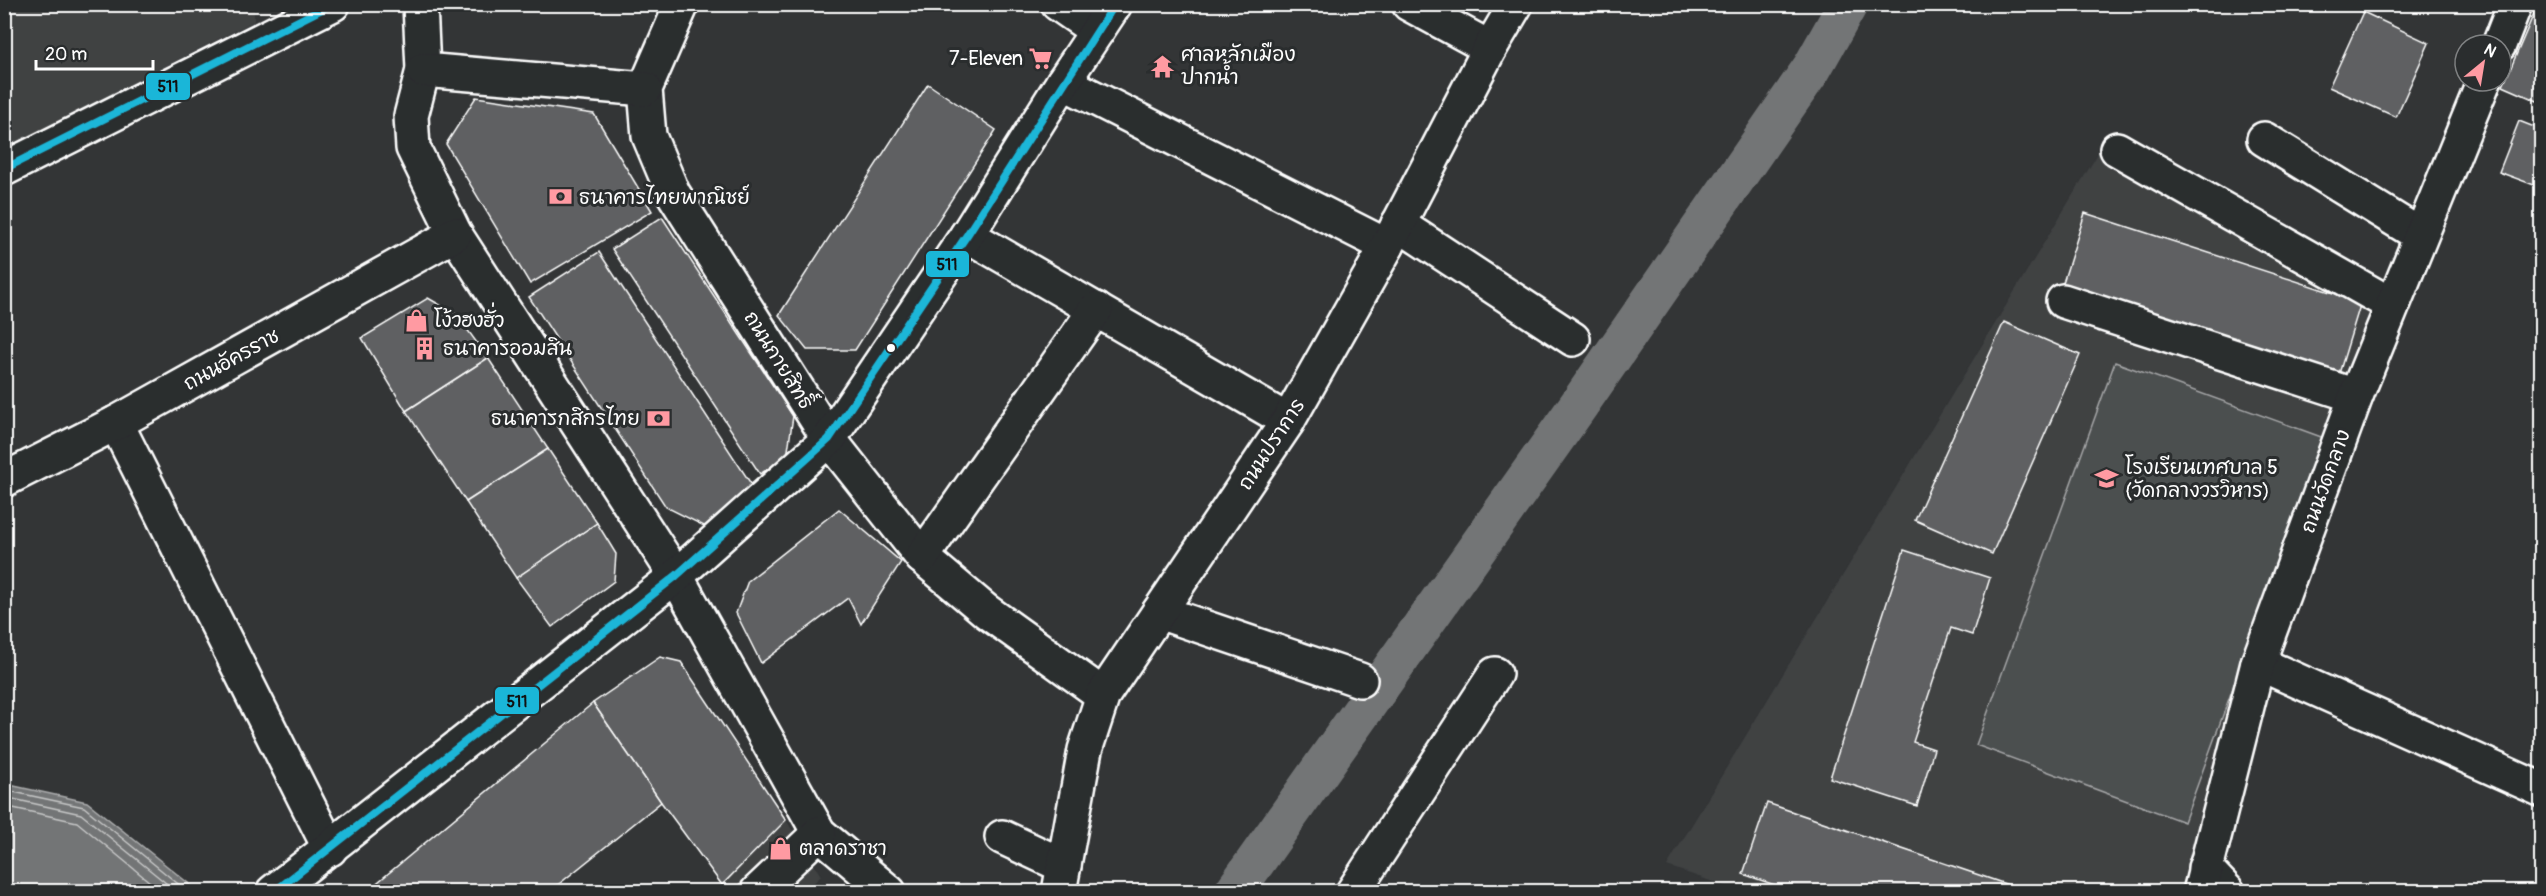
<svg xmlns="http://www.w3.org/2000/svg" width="2546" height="896" font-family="Pangolin,'Playpen Sans Thai',sans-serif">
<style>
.built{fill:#404243}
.green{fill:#4c4f50;stroke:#a6a7a8;stroke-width:1.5}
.water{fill:#737576;stroke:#abacad;stroke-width:1.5}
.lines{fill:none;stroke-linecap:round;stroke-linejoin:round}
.shore{stroke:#c7c8c8;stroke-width:1.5}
.canal{stroke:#737576;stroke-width:40}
.building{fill:#5f6162;stroke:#fff;stroke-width:1.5}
.minor-casing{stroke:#fff;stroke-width:38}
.major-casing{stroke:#fff;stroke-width:38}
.minor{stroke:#2a2d2e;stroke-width:33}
.major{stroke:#2a2d2e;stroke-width:33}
.bus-1-casing{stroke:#2a2d2e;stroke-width:12}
.bus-1{stroke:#1ab6d8;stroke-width:8}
.bus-dot{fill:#fff;stroke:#2a2d2e;stroke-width:2}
.labels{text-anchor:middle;stroke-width:6;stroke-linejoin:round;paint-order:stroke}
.poi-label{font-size:20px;fill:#fff;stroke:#2a2d2e;text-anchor:start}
.street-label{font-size:20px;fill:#fff;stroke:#2a2d2e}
.line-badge{stroke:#2a2d2e;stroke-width:2}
.pale-badge-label{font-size:16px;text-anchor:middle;font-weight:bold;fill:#111}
</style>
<rect width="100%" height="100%" fill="#333536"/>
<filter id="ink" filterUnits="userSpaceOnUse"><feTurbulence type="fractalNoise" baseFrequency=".0167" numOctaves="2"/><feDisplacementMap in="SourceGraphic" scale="12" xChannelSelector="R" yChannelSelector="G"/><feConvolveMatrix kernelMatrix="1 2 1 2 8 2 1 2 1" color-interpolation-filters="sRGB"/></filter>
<g filter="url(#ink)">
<g class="built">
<path d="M5,4L254,5V21L5,148Z"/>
<path d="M2105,142L2377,297L2249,662L2185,891L1743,892L1667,866Z"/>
<path d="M786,820L821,876L805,891L714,892Z"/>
</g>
<path class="green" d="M2115,362L2324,438L2184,822L1976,745Z"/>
<path class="water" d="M5,784L87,802L198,891H14L5,885Z"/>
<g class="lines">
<g class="shore">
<path d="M4,790L84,807L188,892"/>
<path d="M4,797L81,814L177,892"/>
<path d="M4,806L77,822L162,892"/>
</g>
<path class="canal" d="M1234,892L1578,406L1812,68L1848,4"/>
</g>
<g class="building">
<path d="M2538,4H2542V103L2503,86Z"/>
<path d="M2363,12L2429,43L2396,117L2329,87Z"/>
<path d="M928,84L996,130L855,350H807L779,315Z"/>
<path d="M476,97L594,114L652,211L530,284L446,144Z"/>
<path d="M2519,121L2542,130V188L2499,172Z"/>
<path d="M2085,213L2361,302L2338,377L2061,289Z"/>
<path d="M662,217L793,416L787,457L760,474L612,249Z"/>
<path d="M599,252L759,496L708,528L666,507L529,297Z"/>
<path d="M428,298L456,314L488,358L406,411L362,338Z"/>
<path d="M2004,322L2080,355L1992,554L1915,520Z"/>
<path d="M488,358L548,449L466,502L406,411Z"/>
<path d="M548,449L597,523L516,578L466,502Z"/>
<path d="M839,509L901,562L861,624L848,598L761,663L736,613L748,581Z"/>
<path d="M597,523L616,554L614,581L552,627L516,578Z"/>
<path d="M1904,550L1990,578L1972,635L1951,628L1913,742L1934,749L1917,806L1830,778Z"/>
<path d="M660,657L681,662L786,820L722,885L661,802L593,703Z"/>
<path d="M593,703L661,802L549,892H366Z"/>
<path d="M1767,803L2029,892H1795L1743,874Z"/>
</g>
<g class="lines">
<defs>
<g id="minor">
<path d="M420,4L423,70L411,116L413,148L455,234L676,576L819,833L889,892"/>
<path d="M682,4L645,89L649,136L673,193L829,439L922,557L986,611L1103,695"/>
<path d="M1058,4L1097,31"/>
<path d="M1409,4L1490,48"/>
<path d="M2499,45L2515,4"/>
<path d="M423,70L645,89"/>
<path d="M1063,82L1387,246"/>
<path d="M2264,139L2420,235"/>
<path d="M2117,149L2392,305"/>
<path d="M1398,224L1573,339"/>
<path d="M967,235L1288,421"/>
<path d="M2063,301L2356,396"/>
<path d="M116,423L330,849"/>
<path d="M4,480L116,423L455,234"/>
<path d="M922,557L1096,309"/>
<path d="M1159,612L1360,680"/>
<path d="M2258,663L2542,790"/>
<path d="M1002,837L1064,866"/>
<path d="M2205,868L2228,892"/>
<path d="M757,892L819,833"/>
<path d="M1059,892L1085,750L1103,695L1288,421L1387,246L1490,48L1516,4"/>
<path d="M1353,892L1495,674"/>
<path d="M2200,892L2258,663L2356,396L2484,81"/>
</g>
<g id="major">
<path d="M4,169L333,4"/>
<path d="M273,892L676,576L829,439L967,235L1063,82L1115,4"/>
</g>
</defs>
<use href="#minor" class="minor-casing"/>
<use href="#major" class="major-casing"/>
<use href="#minor" class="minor"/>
<use href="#major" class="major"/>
<defs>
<g id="bus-1">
<path d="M4,169L332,4"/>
<path d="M274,892L676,576L829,439L967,235L1115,4"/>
</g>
</defs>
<use href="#bus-1" class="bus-1-casing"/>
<use href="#bus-1" class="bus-1"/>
</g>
</g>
<defs>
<symbol id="supermarket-bare" viewBox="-9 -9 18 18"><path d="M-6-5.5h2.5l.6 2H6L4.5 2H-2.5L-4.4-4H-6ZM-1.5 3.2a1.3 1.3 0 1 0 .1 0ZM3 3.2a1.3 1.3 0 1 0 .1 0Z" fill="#ff9aa2" stroke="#2a2d2e" stroke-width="2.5" paint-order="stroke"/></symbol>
<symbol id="temple-bare" viewBox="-9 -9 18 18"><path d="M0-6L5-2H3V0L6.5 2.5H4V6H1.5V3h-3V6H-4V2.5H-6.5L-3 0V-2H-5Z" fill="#ff9aa2" stroke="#2a2d2e" stroke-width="2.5" paint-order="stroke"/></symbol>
<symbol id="bank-bare" viewBox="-9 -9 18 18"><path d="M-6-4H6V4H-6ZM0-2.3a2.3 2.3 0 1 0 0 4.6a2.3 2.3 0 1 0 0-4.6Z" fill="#ff9aa2" stroke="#2a2d2e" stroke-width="2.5" paint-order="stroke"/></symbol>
<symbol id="shop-bare" viewBox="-9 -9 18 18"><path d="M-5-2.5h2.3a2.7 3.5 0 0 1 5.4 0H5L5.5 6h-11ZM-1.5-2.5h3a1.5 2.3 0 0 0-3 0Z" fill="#ff9aa2" stroke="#2a2d2e" stroke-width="2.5" paint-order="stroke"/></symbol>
<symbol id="building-bare" viewBox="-9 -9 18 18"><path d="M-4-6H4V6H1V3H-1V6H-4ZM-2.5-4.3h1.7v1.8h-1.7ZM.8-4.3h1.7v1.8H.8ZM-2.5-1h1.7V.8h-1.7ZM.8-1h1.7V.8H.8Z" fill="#ff9aa2" stroke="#2a2d2e" stroke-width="2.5" paint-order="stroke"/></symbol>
<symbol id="school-bare" viewBox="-9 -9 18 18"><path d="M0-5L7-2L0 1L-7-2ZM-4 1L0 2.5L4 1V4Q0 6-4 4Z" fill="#ff9aa2" stroke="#2a2d2e" stroke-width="2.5" paint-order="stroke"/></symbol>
</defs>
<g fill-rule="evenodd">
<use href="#supermarket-bare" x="1024" y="42" width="33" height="33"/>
<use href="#temple-bare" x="1146" y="50" width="33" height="33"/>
<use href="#bank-bare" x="544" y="180" width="33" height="33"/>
<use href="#shop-bare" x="400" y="304" width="33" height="33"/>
<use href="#building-bare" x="408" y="332" width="33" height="33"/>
<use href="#bank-bare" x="642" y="402" width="33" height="33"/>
<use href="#school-bare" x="2090" y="462" width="33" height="33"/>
<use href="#shop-bare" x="764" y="832" width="33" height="33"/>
</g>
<circle class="bus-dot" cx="891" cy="348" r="5"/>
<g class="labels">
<g class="poi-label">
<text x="1181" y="61">ศาลหลักเมือง<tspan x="1181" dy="23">ปากน้ำ</tspan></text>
<text x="1023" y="65" text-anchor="end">7-Eleven</text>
<text x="579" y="204">ธนาคารไทยพาณิชย์</text>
<text x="434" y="327">โง้วฮงฮั่ว</text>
<text x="443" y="355">ธนาคารออมสิน</text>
<text x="640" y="425" text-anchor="end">ธนาคารกสิกรไทย</text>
<text x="2125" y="474">โรงเรียนเทศบาล 5<tspan x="2125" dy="23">(วัดกลางวรวิหาร)</tspan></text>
<text x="799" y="855">ตลาดราชา</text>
</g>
<g class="street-label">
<text transform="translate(231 359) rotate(-29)" y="7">ถนนอัครราช</text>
<text transform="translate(779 360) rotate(58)" y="7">ถนนกายสิทธิ์</text>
<text transform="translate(1271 444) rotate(-57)" y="7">ถนนปราการ</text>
<text transform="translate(2325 481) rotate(-70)" y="7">ถนนวัดกลาง</text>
</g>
</g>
<g class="line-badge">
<rect x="145" y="72" width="46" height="29" rx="6" fill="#1ab6d8"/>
<rect x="925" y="250" width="45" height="28" rx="6" fill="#1ab6d8"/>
<rect x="494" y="686" width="46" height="29" rx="6" fill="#1ab6d8"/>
</g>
<g class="pale-badge-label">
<text x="168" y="92">511</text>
<text x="947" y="270">511</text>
<text x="517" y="707">511</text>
</g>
<rect width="2546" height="896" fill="none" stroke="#2a2d2e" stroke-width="24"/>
<rect x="12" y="12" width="2522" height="872" fill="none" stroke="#fff" stroke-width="2" filter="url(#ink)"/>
<g transform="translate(2483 63) rotate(30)"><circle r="28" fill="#2a2d2e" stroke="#7f8182" stroke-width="1.5"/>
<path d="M0-4.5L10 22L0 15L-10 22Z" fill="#ff9aa2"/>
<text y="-9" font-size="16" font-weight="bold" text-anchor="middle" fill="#ffffff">N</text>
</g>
<path d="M36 60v9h117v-9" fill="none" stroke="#ffffff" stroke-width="3"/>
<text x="45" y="60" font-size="18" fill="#ffffff" stroke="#2a2d2e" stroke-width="4.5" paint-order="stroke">20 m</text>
</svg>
